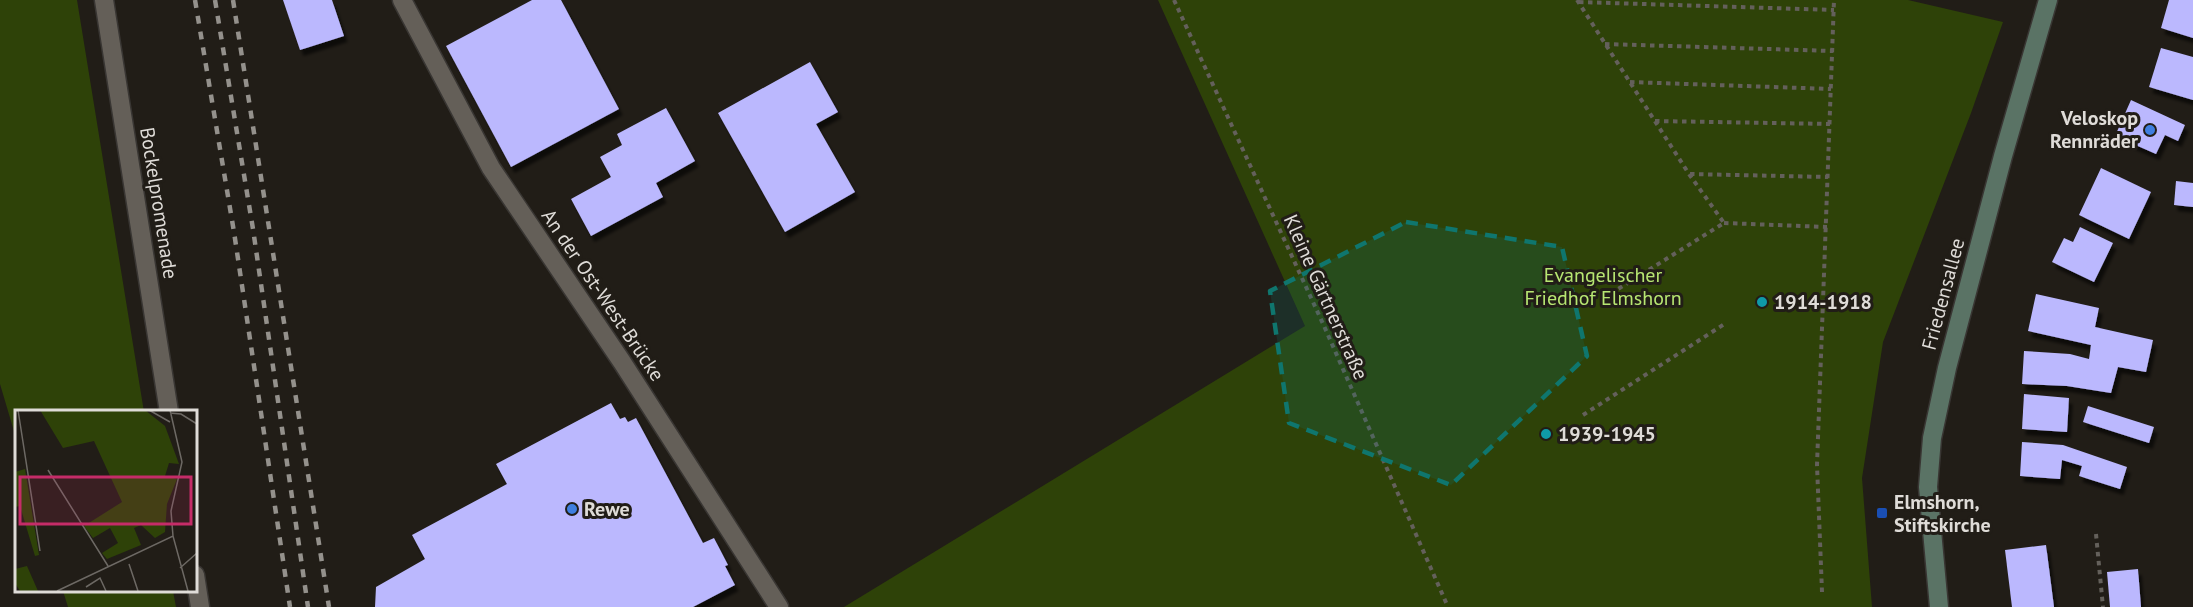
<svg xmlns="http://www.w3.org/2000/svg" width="2193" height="607" font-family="'PT Sans',sans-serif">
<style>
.green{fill:#2e4208}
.building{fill:#bbb8fe;filter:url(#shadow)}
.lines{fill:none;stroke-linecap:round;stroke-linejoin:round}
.street-casing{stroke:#393633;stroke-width:21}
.secondary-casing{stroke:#393633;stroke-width:21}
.path{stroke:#64605b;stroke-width:4;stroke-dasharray:4.5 4.5;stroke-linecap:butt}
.street{stroke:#645f58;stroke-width:18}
.secondary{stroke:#5a7365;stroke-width:18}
.rail{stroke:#94918c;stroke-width:4.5;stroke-dasharray:8 8;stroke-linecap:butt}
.marked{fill:#0f766e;fill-opacity:0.2;stroke:#0f766e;stroke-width:4.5;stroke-dasharray:12 8;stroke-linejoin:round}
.shop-dot{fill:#3f7fe0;stroke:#211d17;stroke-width:2}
.culture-dot{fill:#0f9aa8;stroke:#211d17;stroke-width:2}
.transit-dot{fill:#1a4fb4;stroke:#211d17;stroke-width:2}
.labels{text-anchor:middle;stroke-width:6;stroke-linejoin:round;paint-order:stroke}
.poi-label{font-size:20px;font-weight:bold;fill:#dfdcd8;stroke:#211d17;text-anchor:start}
.street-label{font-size:20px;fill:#dfdcd8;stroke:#211d17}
.park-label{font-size:20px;fill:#b7e672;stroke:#211d17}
.inset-road{fill:none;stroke:#6d6964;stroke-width:1.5}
.view{fill:#c52c68;fill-opacity:0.15;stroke:#c52c68;stroke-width:3}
.inset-edge{fill:none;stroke:#dfdcd8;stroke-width:3}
</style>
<defs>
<filter id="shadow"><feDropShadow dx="3.5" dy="6" stdDeviation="1.5" flood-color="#0009"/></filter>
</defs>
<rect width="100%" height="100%" fill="#211d17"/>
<g class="green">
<path d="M0,0H77L144,412H16V438L0,384Z"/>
<path d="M1158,0H1908L2003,22L1971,113L1883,342L1862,478L1872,607H844L1305,326Z"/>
<path d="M63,591H173L176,607H68Z"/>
</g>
<g class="building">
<path d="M283,0H332L344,36L300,50Z"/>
<path d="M532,0H561L619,109L511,167L446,46Z"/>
<path d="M2169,0H2193V38L2161,28Z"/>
<path d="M2161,48L2193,57V100L2149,87Z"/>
<path d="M810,62L838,112L816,124L855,192L785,232L718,113Z"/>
<path d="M2131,100L2185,125L2178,141L2165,135L2156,154L2115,136Z"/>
<path d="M666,108L695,161L656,183L663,197L591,236L571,199L611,177L600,157L622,145L617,134Z"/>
<path d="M2101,168L2151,192L2129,239L2079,215Z"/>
<path d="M2176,181L2193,183V207L2174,205Z"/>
<path d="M2080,227L2113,243L2094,282L2052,262L2064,238L2073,242Z"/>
<path d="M2036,294L2099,308L2095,327L2153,340L2146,372L2118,367L2111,393L2067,386L2022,384L2024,351L2070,354L2089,359L2091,345L2028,331Z"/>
<path d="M2024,394L2069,398L2067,432L2022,429Z"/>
<path d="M611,403L620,419L625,417L628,422L636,418L703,543L714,538L728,565L725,566L735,585L693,607H375L376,587L425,559L412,535L507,484L496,464Z"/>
<path d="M2088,406L2154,427L2149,443L2083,422Z"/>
<path d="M2022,442L2063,445L2127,467L2120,489L2079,476L2082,466L2062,460L2060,479L2020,476Z"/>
<path d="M2046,545L2054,607H2012L2005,550Z"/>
<path d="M2138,569L2141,607H2110L2107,572Z"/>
</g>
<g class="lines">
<defs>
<g id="street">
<path d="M104,0L169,412"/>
<path d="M402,0L491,168L622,362L779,607"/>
<path d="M195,575L200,607"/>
</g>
<path id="secondary" d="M1939,607L1928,487L1932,438L1947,368L2003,156L2048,0"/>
</defs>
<use href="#street" class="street-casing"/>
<use href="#secondary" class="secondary-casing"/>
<g class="path">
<path d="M1174,0L1324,326L1448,607"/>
<path d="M1577,0L1689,174L1724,223L1602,299"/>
<path d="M1579,2L1834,10"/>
<path d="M1605,44L1833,51"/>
<path d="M1630,82L1831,89"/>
<path d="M1655,121L1830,124"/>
<path d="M1690,174L1828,177"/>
<path d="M1724,223L1827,227"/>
<path d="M1583,415L1726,323"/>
<path d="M2096,534L2103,607"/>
<path d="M1822,592L1817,465L1834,0"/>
</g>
<use href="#street" class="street"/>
<use href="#secondary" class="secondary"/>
<g class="rail">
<path d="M195,0L234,232L290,607"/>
<path d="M215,0L253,229L308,607"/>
<path d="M233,0L329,607"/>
</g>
</g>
<path class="marked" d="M1406,222L1562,247L1587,356L1451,485L1289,423L1270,291Z"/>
<g class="shop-dot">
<circle cx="2150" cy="130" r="6"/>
<circle cx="572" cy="509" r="6"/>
</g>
<g class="culture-dot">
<circle cx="1762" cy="302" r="6"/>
<circle cx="1546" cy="434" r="6"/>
</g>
<rect class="transit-dot" x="1876" y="507" width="12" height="12" rx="3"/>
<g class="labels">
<g class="poi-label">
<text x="2138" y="125" text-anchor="end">Veloskop<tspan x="2138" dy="23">Rennräder</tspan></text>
<text x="1774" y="309">1914-1918</text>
<text x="1558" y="441">1939-1945</text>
<text x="1894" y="509">Elmshorn,<tspan x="1894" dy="23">Stiftskirche</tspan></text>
<text x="584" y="516">Rewe</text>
</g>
<g class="street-label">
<text transform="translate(159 203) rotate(81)" y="7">Bockelpromenade</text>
<text transform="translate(1943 294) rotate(-75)" y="7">Friedensallee</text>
<text transform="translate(603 295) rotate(56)" y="7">An der Ost-West-Brücke</text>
<text transform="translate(1326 297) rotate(66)" y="7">Kleine Gärtnerstraße</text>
</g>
<g class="park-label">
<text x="1603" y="282">Evangelischer<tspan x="1603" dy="23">Friedhof Elmshorn</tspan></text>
</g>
</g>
<g transform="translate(15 410)">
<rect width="182" height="182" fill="#211d17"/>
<path d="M25,0H130L150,16L164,54L154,53L150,66L162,69L152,94L150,122L140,128L126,115L119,118L126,135L92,149L87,143L103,133L95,118L78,128L69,116L107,92L79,31L48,38ZM10,59L24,145L20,146L5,96L0,97V62ZM12,156L23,181H5L0,173V159Z" fill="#2e4208"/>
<path class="inset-road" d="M3,0L25,141M134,0L155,12M155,0L167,52L156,101L158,126M155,3L166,4L182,14M33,60L93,156M114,154L123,181M165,158L182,143M71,177L85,168L91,181M42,181L158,126L173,181"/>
<path class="view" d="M5,67H176V114H5Z"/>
<rect width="182" height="182" class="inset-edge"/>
</g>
</svg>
